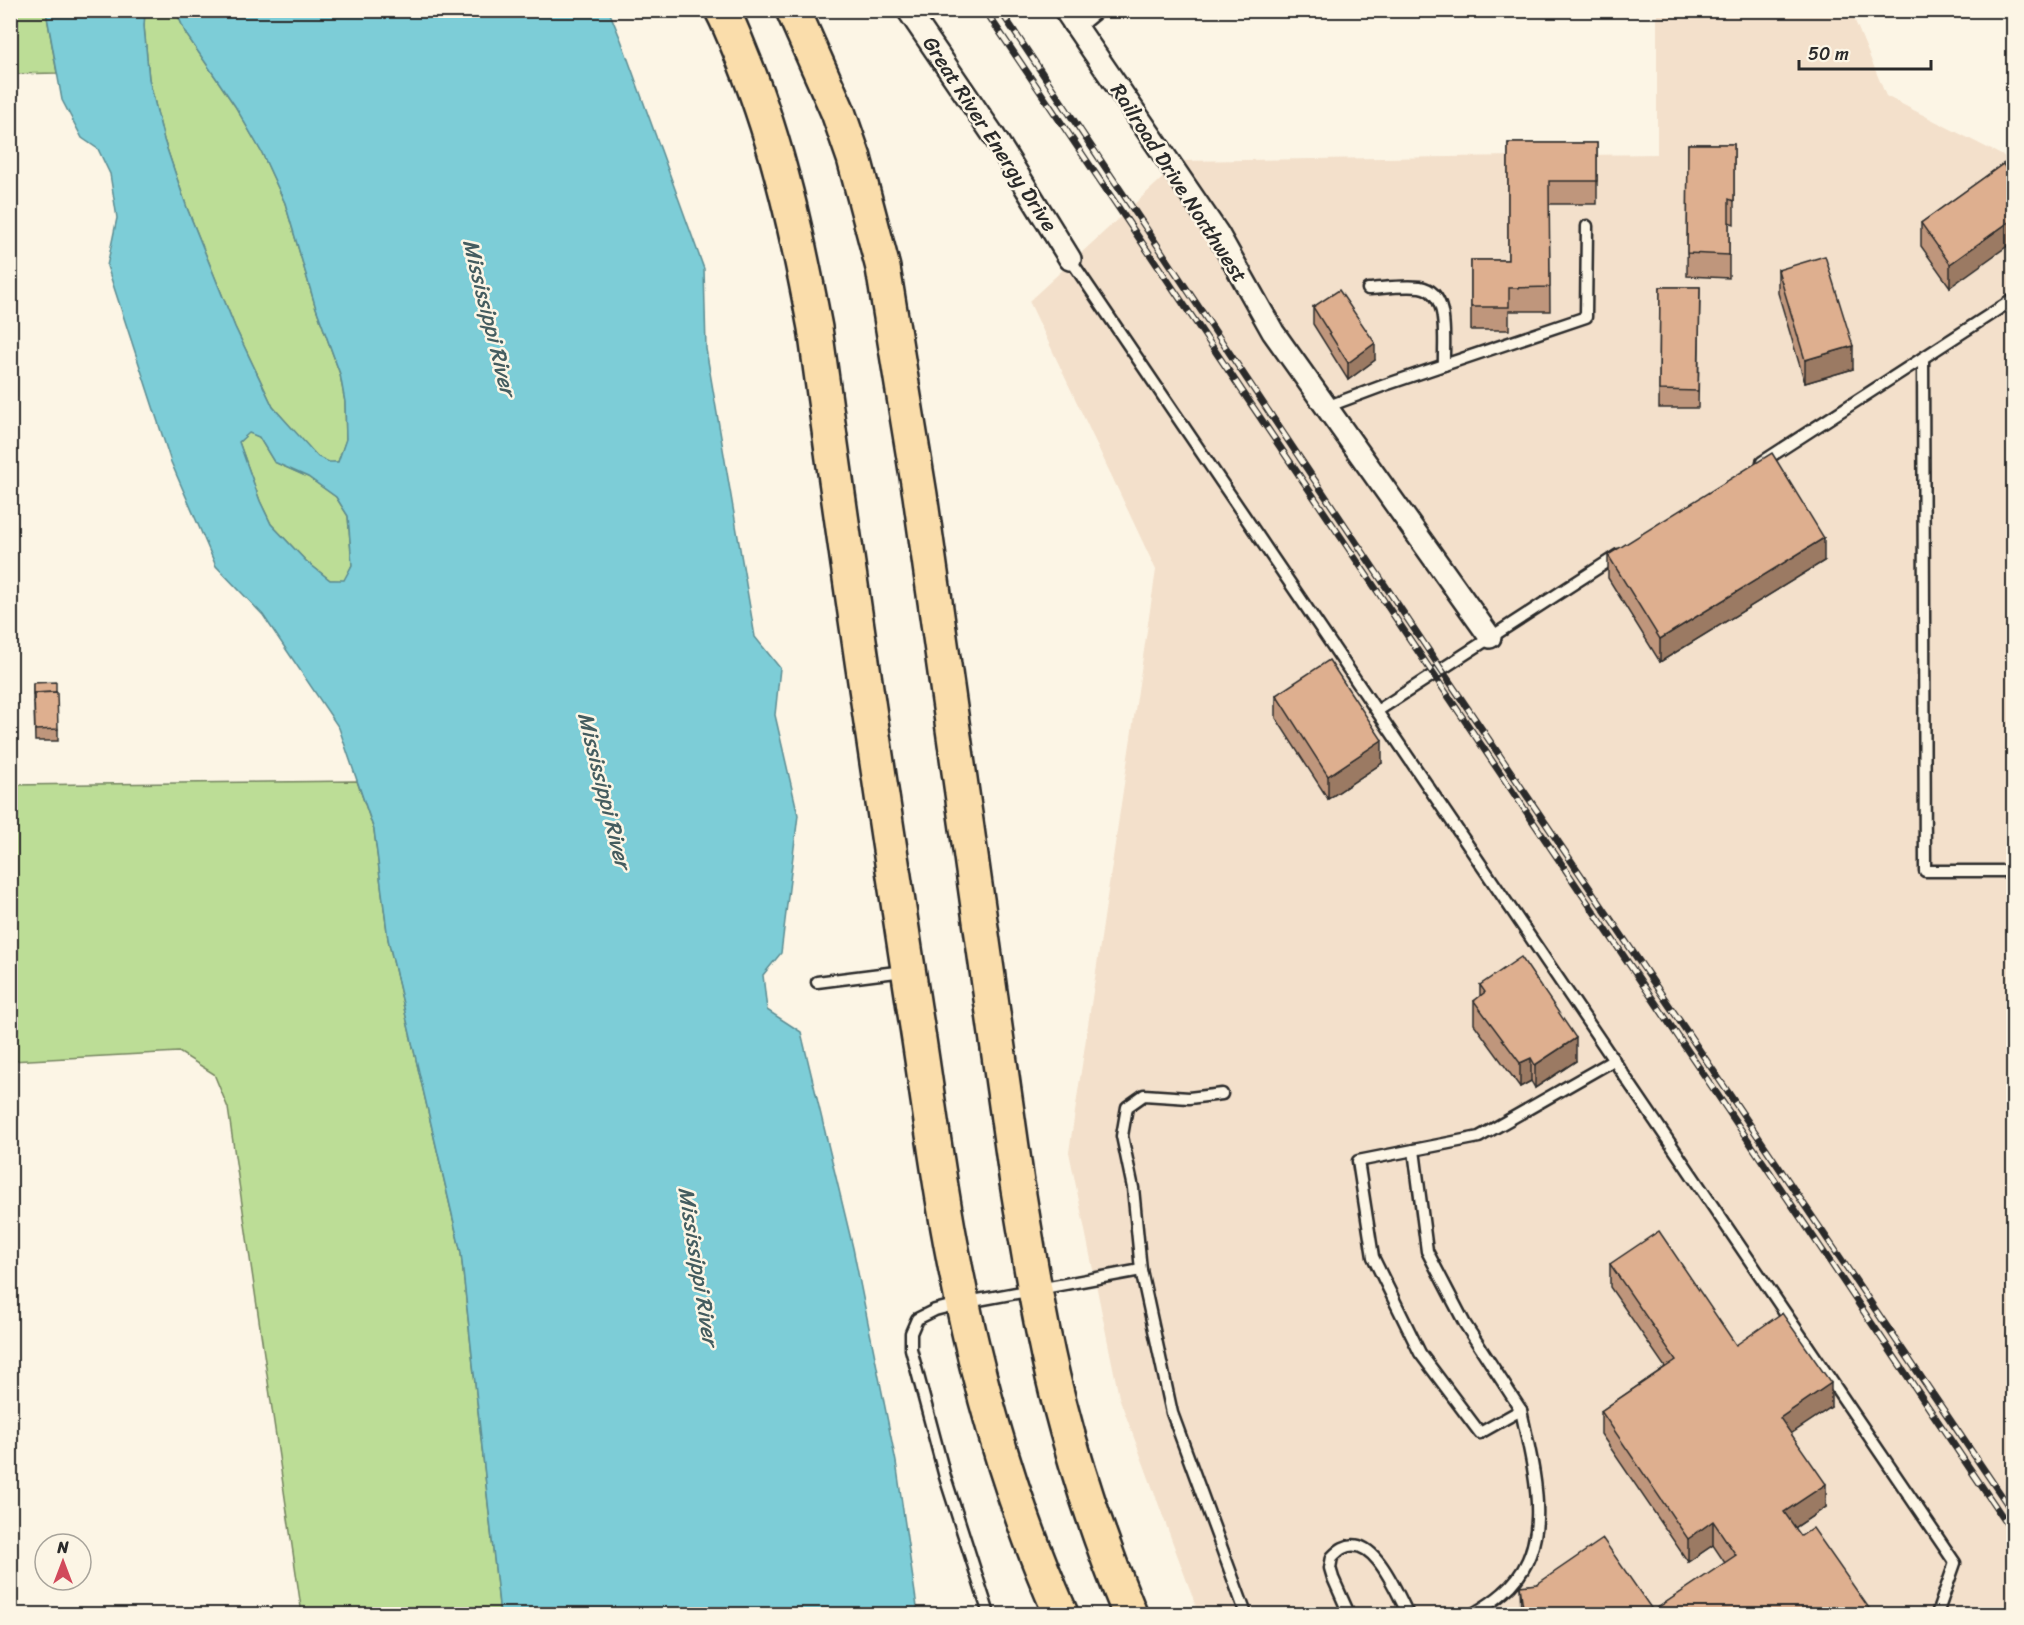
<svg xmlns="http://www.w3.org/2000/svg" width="2024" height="1625" font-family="Sriracha,sans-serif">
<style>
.built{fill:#f3e0cb}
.green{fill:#bcdd96;stroke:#748460;stroke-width:1.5}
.water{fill:#7dcdd7;stroke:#5c8c92;stroke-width:1.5;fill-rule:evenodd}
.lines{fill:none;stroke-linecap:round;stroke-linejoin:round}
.lane-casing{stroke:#2b2b2b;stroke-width:15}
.street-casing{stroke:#2b2b2b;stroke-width:26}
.highway-casing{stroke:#2b2b2b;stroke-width:38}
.lane{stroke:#fcf5e5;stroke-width:10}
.street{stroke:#fcf5e5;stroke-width:21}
.highway{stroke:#faddab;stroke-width:33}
.rail-casing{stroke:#2b2b2b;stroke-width:7}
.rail{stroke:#fcf5e5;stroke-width:4.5;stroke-dasharray:14;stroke-linecap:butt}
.wall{fill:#bf967b;stroke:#2b2b2b;stroke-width:1.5}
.shaded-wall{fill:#9b7a64;stroke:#2b2b2b;stroke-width:1.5}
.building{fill:#deaf8f;stroke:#2b2b2b;stroke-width:1.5}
.labels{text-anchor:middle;stroke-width:5;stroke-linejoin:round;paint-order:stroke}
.street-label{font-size:21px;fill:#2b2b2b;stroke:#fcf5e5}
.water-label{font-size:22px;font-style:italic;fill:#445c5f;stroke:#fcf5e5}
</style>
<rect width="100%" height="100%" fill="#fcf5e5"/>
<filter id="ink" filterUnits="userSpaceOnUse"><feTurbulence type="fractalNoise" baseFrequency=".0167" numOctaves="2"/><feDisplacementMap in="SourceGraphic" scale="12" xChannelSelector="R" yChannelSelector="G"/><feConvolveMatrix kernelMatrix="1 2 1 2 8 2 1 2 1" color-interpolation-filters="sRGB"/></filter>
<g filter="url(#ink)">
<path class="built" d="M1657,11H1851L1886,96L2013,161V1614H1199L1119,1397L1069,1152L1156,570L1029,301L1181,161L1657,154Z"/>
<g class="green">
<path d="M10,11H46L57,73L11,74Z"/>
<path d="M145,11H176L186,34L235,106L262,153L285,203L315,305L340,374L345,402L346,440L338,462L329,463L318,458L273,407L235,327L187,208L164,140L149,79L144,26Z"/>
<path d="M249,432L259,437L274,462L308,477L336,497L348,516L352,565L345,581L330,580L306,561L271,524L260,501L239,442Z"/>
<path d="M357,781L374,830L388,939L461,1253L500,1614H302L228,1108L214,1074L179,1052L11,1061V785Z"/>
</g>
<path class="water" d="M46,11H145L144,26L149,79L164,140L187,208L235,327L273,407L318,457L329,462H338L346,439L345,402L340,374L315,305L285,203L262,153L235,106L186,34L176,11H609L621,40L704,269L706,349L755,637L780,668L775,715L798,815L781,953L763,975L767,1010L801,1032L853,1248L896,1462L918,1614H500L461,1253L388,939L374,830L339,728L263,615L216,566L171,462L107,266L117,218L110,174L98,149L82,138L62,100ZM249,433L259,437L274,462L308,477L336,497L348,516L352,565L344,580H330L306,561L271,524L260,501L239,442Z"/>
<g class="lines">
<defs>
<g id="lane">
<path d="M1070,259L1955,1563L1937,1614"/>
<path d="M1368,289C1384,288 1403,285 1420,287C1451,292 1443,342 1444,365"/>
<path d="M1923,358L1925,871H2014"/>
<path d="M1326,407L1385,385L1586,317L1587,226"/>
<path d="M1762,462L2014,299"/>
<path d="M1377,711L1618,555"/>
<path d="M817,982L904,971"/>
<path d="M1222,1094L1189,1098L1144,1095L1127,1107L1122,1136L1133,1188L1141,1270L1172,1413L1246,1614"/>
<path d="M1414,1150L1427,1251L1465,1324L1521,1410"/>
<path d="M989,1614L945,1477L911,1349V1333L917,1319L935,1310L962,1303L1141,1270"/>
<path d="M1349,1614L1333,1578L1330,1568L1332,1557C1335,1554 1339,1550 1343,1548C1374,1532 1397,1594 1408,1614"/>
<path d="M1473,1614C1483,1608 1494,1601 1503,1593C1558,1547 1533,1469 1521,1410L1480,1433L1420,1353L1373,1257L1358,1161L1479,1137L1614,1060"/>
</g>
<g id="street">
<path d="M908,10L994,136L1070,259"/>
<path d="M1065,10L1218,234L1273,332L1490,637"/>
<path d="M1074,24L1091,10"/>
</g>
<g id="highway">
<path d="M722,10C731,27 737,44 744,61C779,148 798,237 815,328C846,557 880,786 915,1014C928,1094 937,1175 953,1255C976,1378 1010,1500 1061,1614"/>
<path d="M793,10L838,112L854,158L883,268L920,495L1017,1183C1029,1255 1040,1327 1058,1398C1077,1472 1101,1544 1130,1614"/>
</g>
</defs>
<use href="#lane" class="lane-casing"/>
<use href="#street" class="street-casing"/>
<use href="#highway" class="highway-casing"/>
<use href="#lane" class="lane"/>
<use href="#street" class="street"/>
<use href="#highway" class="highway"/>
<defs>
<g id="rail">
<path d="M985,10L2014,1534"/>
<path d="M1000,10L1441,669L2014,1514"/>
</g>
</defs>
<use href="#rail" class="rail-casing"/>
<use href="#rail" class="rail"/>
</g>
<g class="wall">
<path d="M1508,143H1597V204H1549L1550,311H1509V330H1471V260H1508Z"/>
<path d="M1688,144H1734V224L1729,222V278L1687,276Z"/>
<path d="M2003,164L1950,287L1921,246V223Z"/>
<path d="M1778,270L1853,369L1805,383L1778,293Z"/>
<path d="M1660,287H1700L1698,408H1659Z"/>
<path d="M1313,307L1375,360L1348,380L1313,324Z"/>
<path d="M16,377V397H10V378Z"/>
<path d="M1608,555L1824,561L1660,662L1608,578Z"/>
<path d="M33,683L58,729V741H35L34,701H33Z"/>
<path d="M1276,695L1382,763L1328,799L1276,718Z"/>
<path d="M1480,985L1576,1061L1535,1088L1531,1081L1520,1087L1474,1024V1001L1480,997Z"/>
<path d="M1610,1264L1736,1345L1831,1407L1791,1433L1826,1507L1795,1528L1801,1536L1871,1614H1521L1520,1586L1653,1611L1725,1563L1713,1545L1688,1562L1601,1434V1411L1665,1367L1610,1287Z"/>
</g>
<g class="shaded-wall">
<path d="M2013,219V242L1950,287V264Z"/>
<path d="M1375,343V360L1348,380V363Z"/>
<path d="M1853,346V369L1805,383V360Z"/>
<path d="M1824,538V561L1660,662V639Z"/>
<path d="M1382,740V763L1328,799V776Z"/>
<path d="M1576,1038V1061L1535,1088V1065Z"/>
<path d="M1531,1058V1081L1520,1087V1063Z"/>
<path d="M1831,1383V1407L1780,1441V1418Z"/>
<path d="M1826,1484V1507L1784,1535V1512Z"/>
<path d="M1713,1521V1545L1688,1562V1539Z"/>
</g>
<g class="building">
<path d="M1508,143H1597V181H1549L1550,287L1509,288V307H1471V260H1508Z"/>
<path d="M1688,144H1734V201L1729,199V255L1687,253Z"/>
<path d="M2003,164L2013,179V219L1950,264L1921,223Z"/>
<path d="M1825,256L1853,346L1805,360L1778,270Z"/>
<path d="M1660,287H1700L1698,391L1659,390Z"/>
<path d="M1339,290L1375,343L1348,363L1313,307Z"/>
<path d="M16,377V391L10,392V378Z"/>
<path d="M1772,453L1824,538L1660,639L1608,555Z"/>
<path d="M1329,660L1382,740L1328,776L1276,695Z"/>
<path d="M56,682V692L34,693V695H33V683Z"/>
<path d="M57,692L58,729L35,730L34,693Z"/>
<path d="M1521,957L1576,1038L1535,1065L1531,1058L1520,1063L1474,1001L1485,992L1480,985Z"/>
<path d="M1659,1231L1736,1345L1782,1313L1831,1383L1780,1418L1826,1484L1784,1512L1801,1536L1813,1528L1871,1611L1866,1614H1524L1520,1586L1537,1584L1603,1539L1653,1611L1736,1555L1713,1521L1688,1539L1601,1411L1676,1360L1610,1264Z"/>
</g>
</g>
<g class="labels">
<g class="street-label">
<text transform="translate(990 134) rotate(57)" y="7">Great River Energy Drive</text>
<text transform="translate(1179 183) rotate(57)" y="7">Railroad Drive Northwest</text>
</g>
<g class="water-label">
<text transform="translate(490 317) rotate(76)" y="8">Mississippi River</text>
<text transform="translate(605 790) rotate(76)" y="8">Mississippi River</text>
<text transform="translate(699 1266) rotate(81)" y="8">Mississippi River</text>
</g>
</g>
<rect width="2024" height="1625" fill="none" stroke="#fcf5e5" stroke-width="36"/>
<rect x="18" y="18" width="1988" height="1589" fill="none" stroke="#2b2b2b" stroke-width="2" filter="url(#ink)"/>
<g transform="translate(63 1562)"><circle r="28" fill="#fcf5e5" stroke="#a8a49b" stroke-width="1.5"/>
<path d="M0-4.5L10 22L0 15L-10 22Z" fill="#d1495b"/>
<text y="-9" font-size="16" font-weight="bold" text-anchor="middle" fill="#2b2b2b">N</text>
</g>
<path d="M1799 60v9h132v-9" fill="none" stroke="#2b2b2b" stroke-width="3"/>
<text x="1808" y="60" font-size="18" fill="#2b2b2b" stroke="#fcf5e5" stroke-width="4.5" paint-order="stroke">50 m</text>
</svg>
